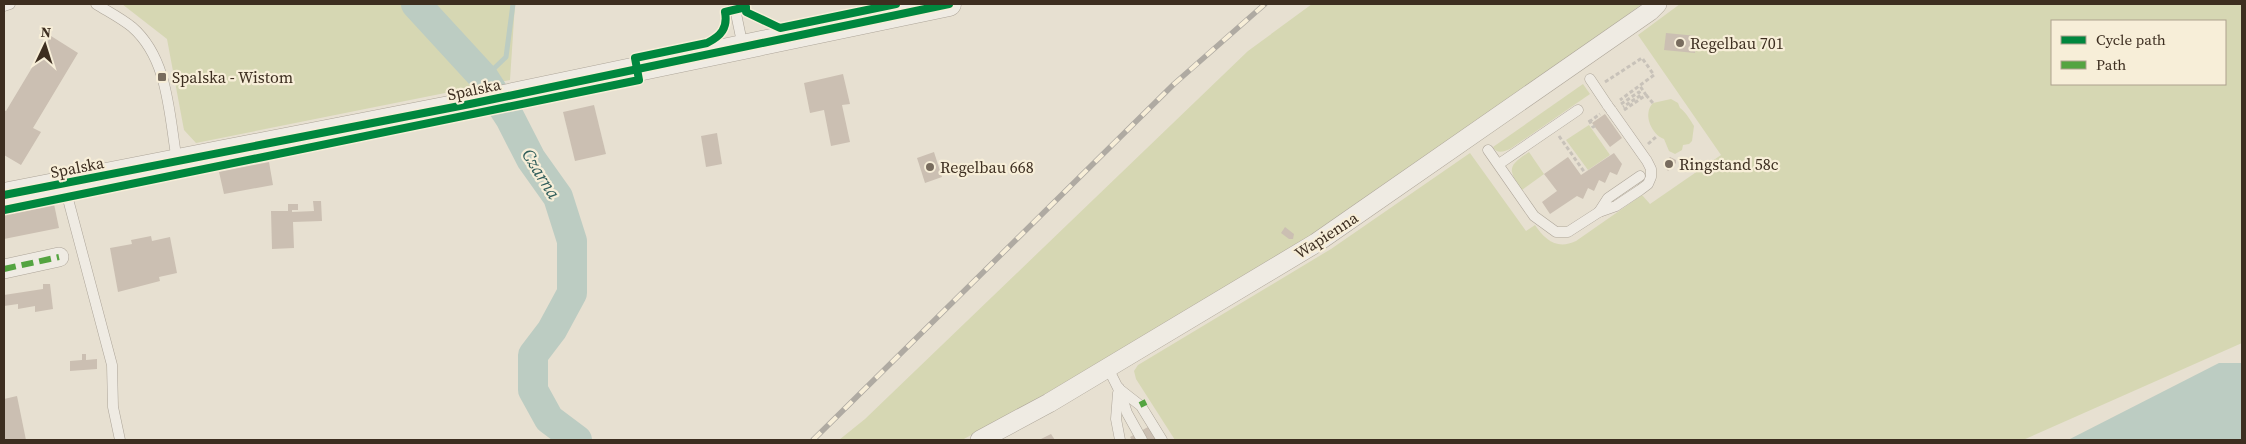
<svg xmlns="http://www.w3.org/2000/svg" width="2246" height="444" font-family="'Source Serif 4',serif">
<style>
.green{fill:#d6d7b3;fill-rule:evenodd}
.water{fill:#bcccc2}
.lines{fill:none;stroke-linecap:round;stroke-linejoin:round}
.stream{stroke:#bcccc2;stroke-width:5}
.river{stroke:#bcccc2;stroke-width:30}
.building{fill:#cbbfb2}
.service-casing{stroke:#ada599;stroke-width:11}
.minor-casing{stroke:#ada599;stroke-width:20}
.tertiary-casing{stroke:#ada599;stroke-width:25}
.path{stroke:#c8c2b9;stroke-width:3;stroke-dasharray:4 2.5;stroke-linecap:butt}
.service{stroke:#efebe3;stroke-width:10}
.minor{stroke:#efebe3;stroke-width:19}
.tertiary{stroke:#efebe3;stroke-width:24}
.rail-casing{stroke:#afaaa2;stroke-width:5.5}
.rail{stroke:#f7eed8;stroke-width:4;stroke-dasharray:11;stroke-linecap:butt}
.service-bridge-casing{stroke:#ada599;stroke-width:11;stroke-linecap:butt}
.service-bridge{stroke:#efebe3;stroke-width:10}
.quiet{stroke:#54a441;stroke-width:6;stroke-dasharray:12 6;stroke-linecap:butt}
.cycleway-casing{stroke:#f7eed8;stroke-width:11}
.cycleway{stroke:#00873e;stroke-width:8}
.poi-dot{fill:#786c5e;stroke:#f7eed8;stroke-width:2}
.labels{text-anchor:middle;stroke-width:4.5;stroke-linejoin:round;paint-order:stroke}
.poi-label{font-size:16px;fill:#3d2e20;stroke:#f7eed8;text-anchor:start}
.street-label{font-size:16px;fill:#3d2e20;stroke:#f7eed8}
.water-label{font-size:18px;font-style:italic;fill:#2f5d5a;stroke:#f7eed8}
</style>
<rect width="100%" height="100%" fill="#e7e0d1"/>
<g class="green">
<path d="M122,4H515L510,80L196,143L184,130L167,39Z"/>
<path d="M1312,4H1642L1572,56L1286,252L1018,410L962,440H839L865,419L1248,51Z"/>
<path d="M1680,4H2242V343L2023,440H1175L1136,379L1134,371L1138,365L1331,249L1470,153L1526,231L1535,225C1545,240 1557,250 1576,241L1642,195L1650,204L1721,155L1638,35ZM2052,21H2225V84H2052Z"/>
<path d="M1583,84L1590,94L1510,149C1503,152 1497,154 1493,147Z"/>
<path d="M1671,99L1678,103L1680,108C1685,111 1691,121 1694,126L1692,141L1689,144L1683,145L1682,150L1675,154L1669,151L1664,139C1652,135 1642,114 1653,103Z"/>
<path d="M1589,125L1610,155L1588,170L1566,140Z"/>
<path d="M1529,152L1544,174L1522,190C1507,169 1508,166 1529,152Z"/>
</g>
<path class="water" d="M2219,363H2242V440H2068Z"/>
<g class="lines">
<path class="stream" d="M484,78L506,57L513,4"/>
<path class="river" d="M416,4L484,78L510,118L531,159L558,197L572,241V293L552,330L533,355V390L549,419L577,440"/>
</g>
<g class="building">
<path d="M1666,33L1697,36L1695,53L1664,50Z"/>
<path d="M51,36L78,53L33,128L41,132L21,165L4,155V110L6,111Z"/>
<path d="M843,74L850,104L842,105L850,142L831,146L824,110L810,113L804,83Z"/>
<path d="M594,105L606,154L575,161L563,112Z"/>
<path d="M1605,114L1622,138L1610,147L1592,123Z"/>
<path d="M717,133L722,164L706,167L701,136Z"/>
<path d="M934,152L942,177L925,183L917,158Z"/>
<path d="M1614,153L1622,164L1617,175L1610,172L1605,183L1599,180L1594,191L1588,188L1583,199L1577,196L1550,214L1542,202L1557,191L1544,174L1568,157L1581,175Z"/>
<path d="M1670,157L1676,160V163L1668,171L1663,165Z"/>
<path d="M269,162L273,185L224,194L219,172Z"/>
<path d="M313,201H321L322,221L293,222L294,248L272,249L271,211H288V204H298V210H292V212L314,211Z"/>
<path d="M54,204L59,228L4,239V215Z"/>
<path d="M1285,227L1294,234L1293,239H1289L1281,233Z"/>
<path d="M151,236L152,241L170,237L177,273L159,277L160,281L118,292L110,248L132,244L131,240Z"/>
<path d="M43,284H50L53,309L35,312V306L18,309V304L4,306V295L43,289Z"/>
<path d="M82,354H86V360L97,359V369L70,371V361L82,360Z"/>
<path d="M17,396L26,440H4V399Z"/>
<path d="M1157,422L1167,440H1132L1130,437Z"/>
<path d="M1051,434L1055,440H1039Z"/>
</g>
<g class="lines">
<defs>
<g id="service">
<path d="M96,4C107,11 121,18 132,27C169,59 169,116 177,161"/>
<path d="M734,4L743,47"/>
<path d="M4,6L10,4"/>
<path d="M1590,79L1608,106"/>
<path d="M1488,150L1534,216L1556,232H1568L1599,212L1616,206L1640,190L1648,184L1651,177V169L1647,161L1611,110"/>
<path d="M1499,164L1578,110"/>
<path d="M64,184L112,365L113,407L120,440"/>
<path d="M1599,212L1608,198L1640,176"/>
<path d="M1108,368L1118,388L1141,406L1162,440"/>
<path d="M1119,388L1127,413L1142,440"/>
<path d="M1118,393L1116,419L1120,440"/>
</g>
<g id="minor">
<path d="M4,269L59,257"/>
<path d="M980,440L1049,403L1316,243L1650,11L1657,4"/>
</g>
<path id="tertiary" d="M4,195L470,104L949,4"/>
</defs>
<use href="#service" class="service-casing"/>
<use href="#minor" class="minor-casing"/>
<use href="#tertiary" class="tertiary-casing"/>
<g class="path">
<path d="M1605,82L1642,58L1654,75L1620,100"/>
<path d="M1646,95L1653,103"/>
<path d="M1621,104L1639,92L1641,95L1623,107"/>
<path d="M1624,110L1646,95L1640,86"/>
<path d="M1589,120L1593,127L1595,126"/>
<path d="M1589,122L1600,114"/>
<path d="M1559,136L1585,173"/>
<path d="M1648,144L1657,136"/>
</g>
<use href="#service" class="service"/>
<use href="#minor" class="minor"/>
<use href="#tertiary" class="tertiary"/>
<defs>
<path id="rail" d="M813,440L1174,84L1265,4"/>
</defs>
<use href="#rail" class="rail-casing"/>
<use href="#rail" class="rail"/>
<defs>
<path id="service-bridge" d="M1608,106L1611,110"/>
</defs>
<use href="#service-bridge" class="service-bridge-casing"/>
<use href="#service-bridge" class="service-bridge"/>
<g class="quiet">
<path d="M4,269L59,257"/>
<path d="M1140,405L1146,402"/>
</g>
<defs>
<g id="cycleway">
<path d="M4,195L470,104L949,4"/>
<path d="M4,210L639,80L635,58L707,43C721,36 728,28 725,12L746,7V12L780,28L896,4"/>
</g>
</defs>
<use href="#cycleway" class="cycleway-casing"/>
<use href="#cycleway" class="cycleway"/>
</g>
<g class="poi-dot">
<circle cx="1680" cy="43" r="5"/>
<rect x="157" y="72" width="10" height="10" rx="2.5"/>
<circle cx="1669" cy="164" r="5"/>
<circle cx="930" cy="167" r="5"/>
</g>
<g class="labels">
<g class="poi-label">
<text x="1690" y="49">Regelbau 701</text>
<text x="172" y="83">Spalska - Wistom</text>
<text x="1679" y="170">Ringstand 58c</text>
<text x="940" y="173">Regelbau 668</text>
</g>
<g class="street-label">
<text transform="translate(474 89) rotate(-12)" y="6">Spalska</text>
<text transform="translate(77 167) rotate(-11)" y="6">Spalska</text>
<text transform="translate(1326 235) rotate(-33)" y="6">Wapienna</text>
</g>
<g class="water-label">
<text transform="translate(541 174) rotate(58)" y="6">Czarna</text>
</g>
</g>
<rect width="2246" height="444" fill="none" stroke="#3d2e20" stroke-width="10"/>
<rect x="2051" y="20" width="175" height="65" fill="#f7eed8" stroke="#ada18e"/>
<rect x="2061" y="36" width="25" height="8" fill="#00873e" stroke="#ada18e"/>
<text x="2096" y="45" font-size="15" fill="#3d2e20">Cycle path</text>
<rect x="2061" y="61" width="25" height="8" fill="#54a441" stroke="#ada18e"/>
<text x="2096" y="70" font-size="15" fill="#3d2e20">Path</text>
<g transform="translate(45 45) rotate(4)" stroke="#f7eed8" stroke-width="4" paint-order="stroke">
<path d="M0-4L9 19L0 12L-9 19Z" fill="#3d2e20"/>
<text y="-8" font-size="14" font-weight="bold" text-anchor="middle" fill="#3d2e20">N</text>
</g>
</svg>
